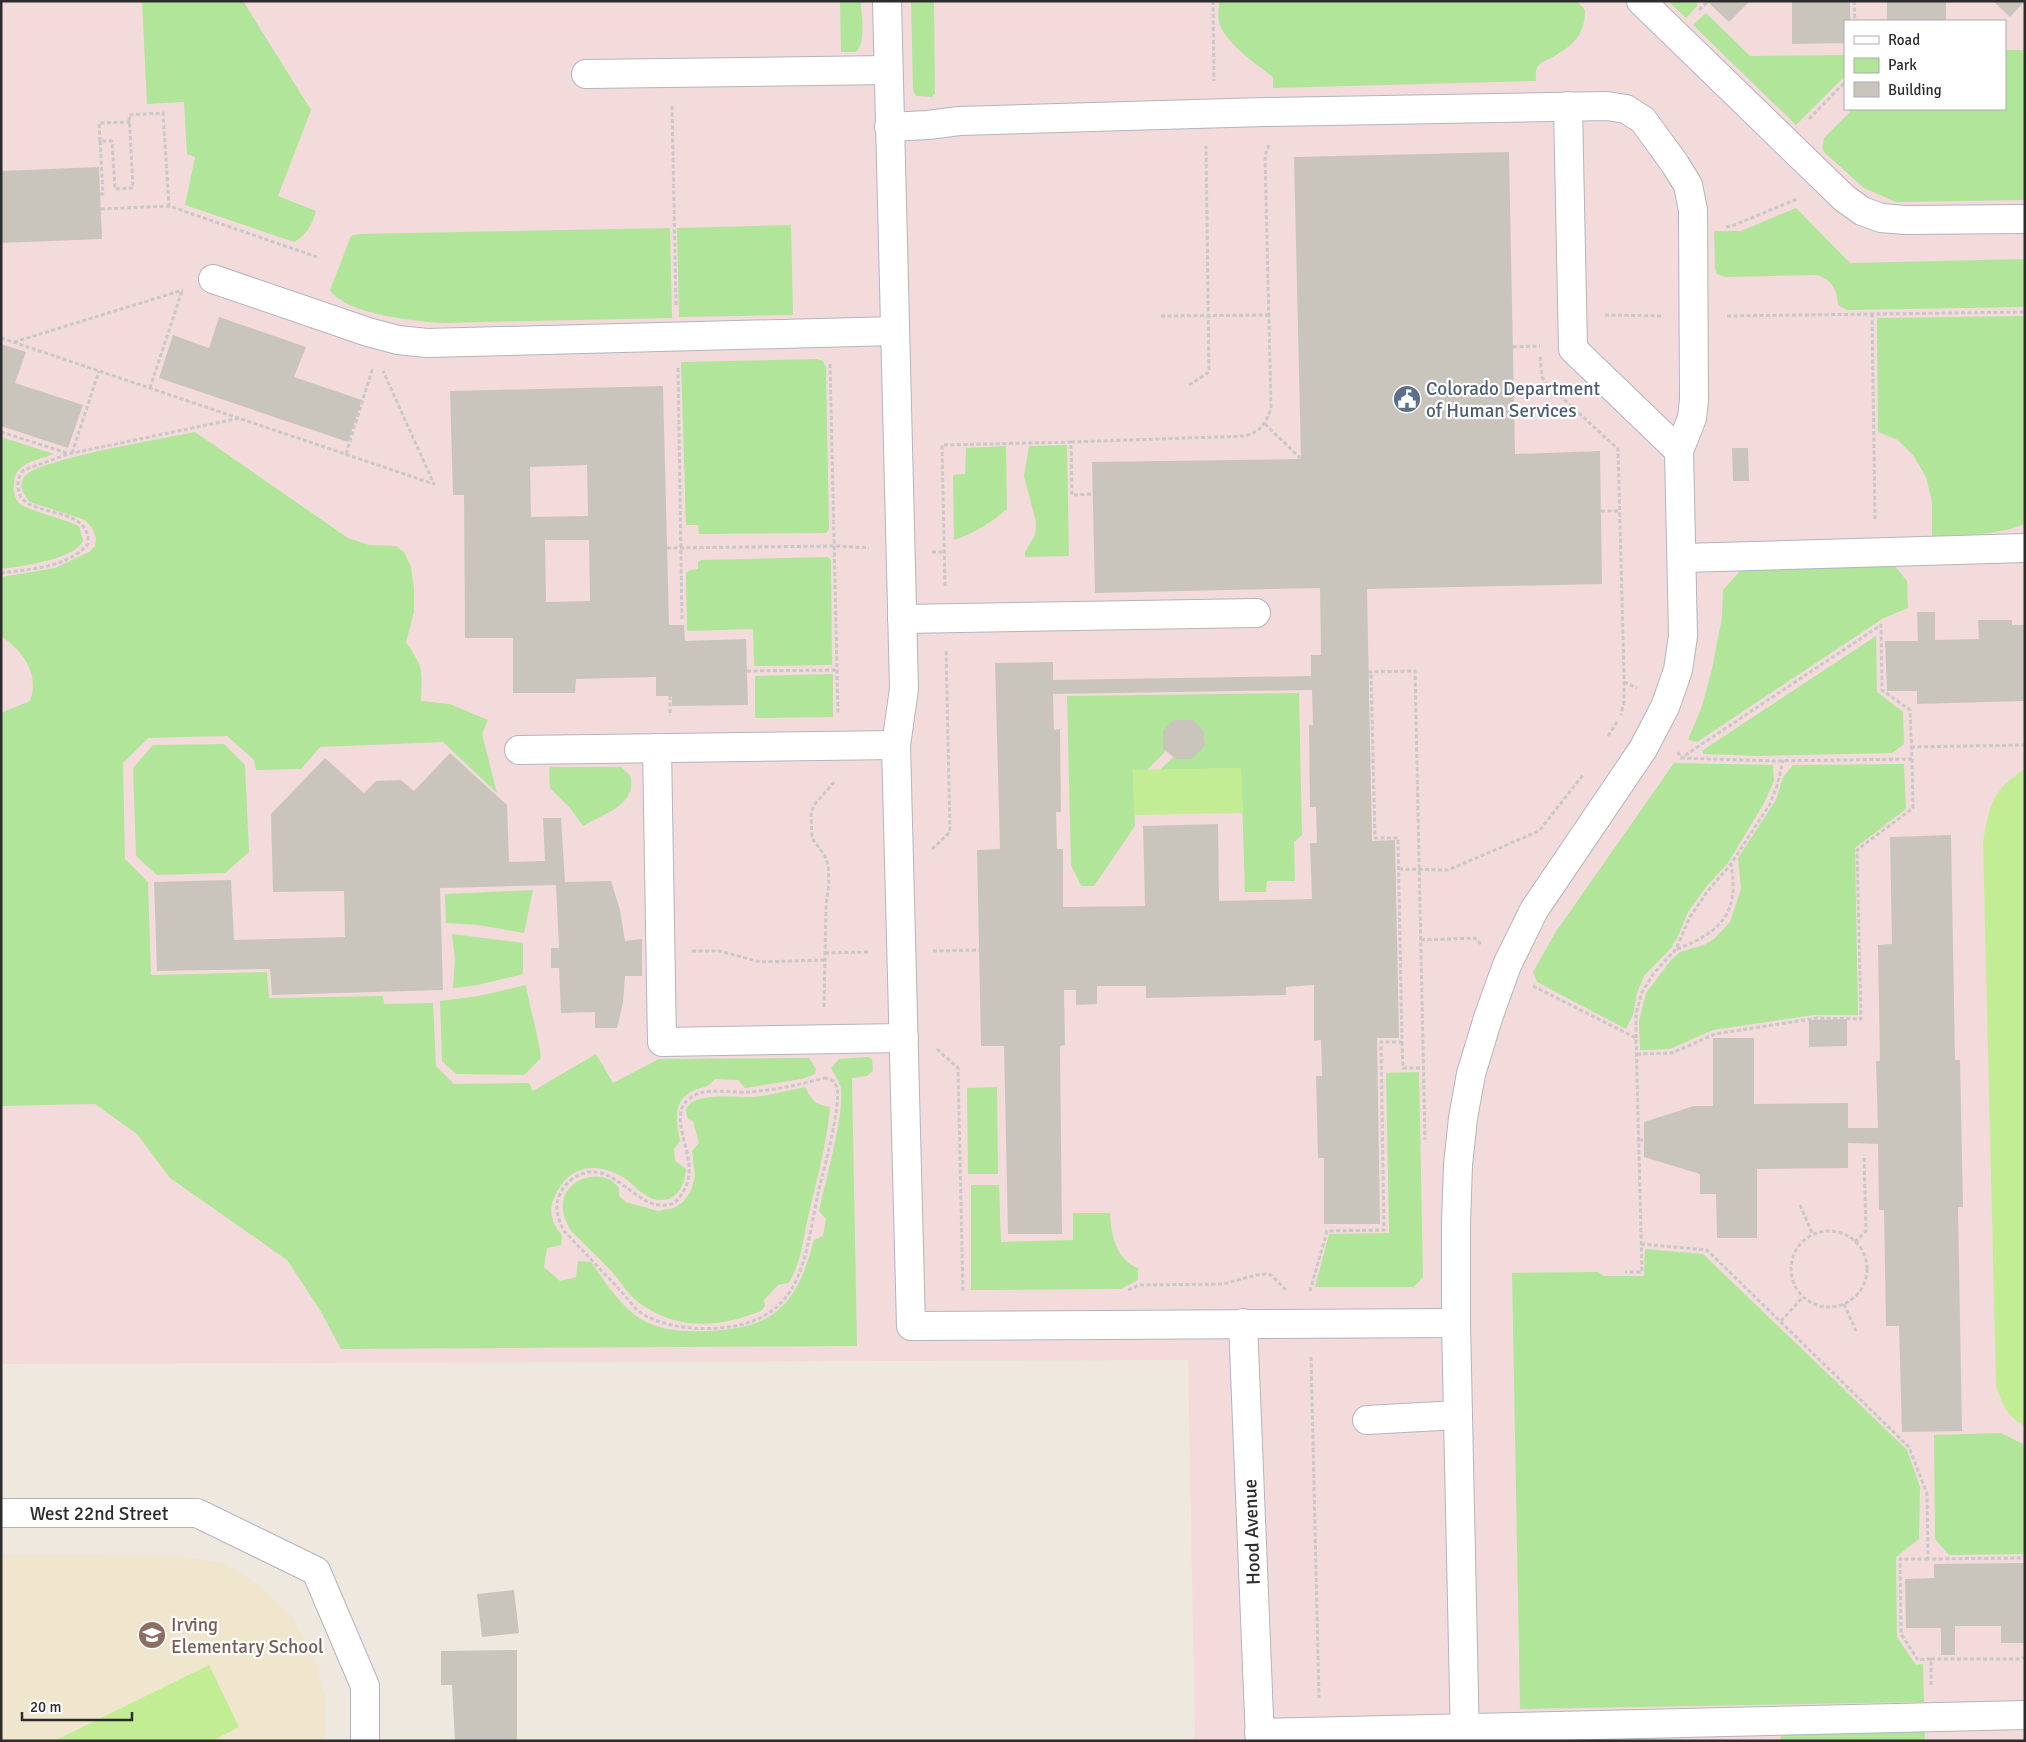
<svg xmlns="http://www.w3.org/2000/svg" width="2026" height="1742" font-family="Signika,sans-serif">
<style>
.education{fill:#efe6cd}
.medical{fill:#f4dbdb;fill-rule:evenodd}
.green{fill:#b0e59a}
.pitch{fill:#c3ed95}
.building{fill:#c9c5bd;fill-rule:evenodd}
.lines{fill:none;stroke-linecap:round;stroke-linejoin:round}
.minor-casing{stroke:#b2b4c0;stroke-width:30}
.path{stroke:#c8c8c8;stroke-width:3;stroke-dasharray:4 2.5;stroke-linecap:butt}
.minor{stroke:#fff;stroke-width:28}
.labels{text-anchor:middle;stroke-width:4.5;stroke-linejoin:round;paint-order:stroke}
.service-label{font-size:19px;fill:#4e5e75;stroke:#fff;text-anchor:start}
.street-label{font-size:19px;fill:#2c2c2c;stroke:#fff}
.education-label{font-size:19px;fill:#785e54;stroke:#fff;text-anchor:start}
</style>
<rect width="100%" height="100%" fill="#eee8de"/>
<path class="education" d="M1,1555L182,1556L226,1564L261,1587L291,1616L313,1654L325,1695V1741H1Z"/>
<path class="medical" d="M1,1H2025V1741H1195L1188,1360L1,1364ZM1845,21H2005V109H1845Z"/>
<g class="green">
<path d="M142,1H243L311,110L278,196L316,211C312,225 307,235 294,242L185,205L195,157L187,154L184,102L147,104Z"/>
<path d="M840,1H861C861,15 867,41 856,52H841Z"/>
<path d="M911,1H934L935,93L932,97L916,96L913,90Z"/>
<path d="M1219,1H1577L1585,10C1585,35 1573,46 1551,58C1547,60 1541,62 1538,66C1535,70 1536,76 1536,81L1273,88V77C1257,65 1227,44 1220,25C1217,19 1219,8 1219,1Z"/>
<path d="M1668,1H1695L1698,5L1686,18Z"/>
<path d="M1706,13L1750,56L1845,55V76L1796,125L1693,25Z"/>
<path d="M2005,50H2025V200L1896,202L1864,188L1825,153L1822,148L1824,138L1850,112L1848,109H2005Z"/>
<path d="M1796,208L1850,263L2025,259V307L1847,310L1838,305C1837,290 1833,281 1818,275L1726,277L1717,274L1715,268L1714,231H1741Z"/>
<path d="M791,225L793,315L679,317L677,228Z"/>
<path d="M670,228L672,318L441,323C414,321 345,314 330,290L351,236L358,234Z"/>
<path d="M2025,316V524C1994,536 1964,535 1932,536V502L1926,477L1913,455L1898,440L1878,432L1877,318Z"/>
<path d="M817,359L823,361L826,367L829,529L826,533L699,534L698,525H686L681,362Z"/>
<path d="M195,432L348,538L369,545L396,546L404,552L411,567L414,589V612L406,642C424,668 422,670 421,701L450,704L488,720L482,734L497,793L443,742L320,747L301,769L256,770L254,760L227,736L148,738L123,763L125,859L148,882L151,975L267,972L269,998L383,996L384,1004L433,1003L436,1066L454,1084L529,1083L533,1091L596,1054L613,1083L659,1059L809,1058L816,1069L815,1074L802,1079L745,1088L738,1080L715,1079C706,1089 705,1086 695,1090C672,1099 676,1122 680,1141L674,1149L675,1161L686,1169C685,1184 678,1201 660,1200C644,1200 634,1183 621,1176C589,1159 563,1170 552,1204C549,1217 555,1227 562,1235L561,1245L547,1248L544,1267L560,1281L576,1277L578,1261L591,1262C605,1282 620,1306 641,1319C659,1330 683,1332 704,1331C774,1329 796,1307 814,1240L823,1236L826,1219L819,1211C824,1187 847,1105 840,1085C838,1079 834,1074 831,1068L839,1059L868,1057L872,1059L873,1071L867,1076L852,1078L857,1346L341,1349L320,1310L287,1260L170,1178L137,1134L95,1104L1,1106V713L30,701C40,674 23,651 1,636V577L55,568L89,552L95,546L96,538L92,528L85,520L30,502C23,495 17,483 26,475C41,459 166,438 195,432Z"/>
<path d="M1,437L54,454C38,460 14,463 14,483C13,489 14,497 18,502C24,510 66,519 79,526L83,541C73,560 22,566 1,569Z"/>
<path d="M1067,445L1069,556L1025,557V552L1035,535L1036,522L1024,476L1029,446Z"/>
<path d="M1006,446L1007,509C991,523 974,533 954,540L953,475L965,474L966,448Z"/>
<path d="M828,557L831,560L832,665L754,666L753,629L687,631L686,573L690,570L698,569V562L701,560Z"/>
<path d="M1895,566L1907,581L1908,608L1882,619L1697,742L1688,740L1702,706L1712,669L1722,617L1723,590L1741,570Z"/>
<path d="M1876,636L1877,692L1903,712L1904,744L1892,753L1759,756L1703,754V750Z"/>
<path d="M833,674V717L755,718V676Z"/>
<path d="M1299,693L1302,835L1294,842L1295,881H1267L1266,892H1245L1241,768L1160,770L1173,757L1176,759L1205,746L1204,731L1192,720H1173L1166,751L1147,770L1133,771L1135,826L1094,886H1081L1071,865L1067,696Z"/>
<path d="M224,744L245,765L249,852L225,873L157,875L136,856L133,768L153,745Z"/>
<path d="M1674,763L1773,765L1774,781L1764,803L1728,863L1706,887L1688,912L1678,936L1671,948L1644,976L1637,993L1633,1015L1626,1029L1537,982L1533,972L1555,933Z"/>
<path d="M1904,764L1906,809L1855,848L1858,1015H1814L1713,1030L1670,1049L1640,1050L1639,1021L1646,993L1671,960L1680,952L1704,945L1715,938L1730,922L1741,889L1738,858L1776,800L1783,777L1793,765Z"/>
<path d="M549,767H621L630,775C639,804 603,814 583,826L570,808L550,788Z"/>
<path d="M533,890L524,933L478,925L446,923L445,894Z"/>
<path d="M452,934L523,943V974L478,985L453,988L455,959Z"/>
<path d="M526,985C530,1010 538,1033 541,1058L524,1075L456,1074L442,1061L440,1001L478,996Z"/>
<path d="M1419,1072L1423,1277L1414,1287H1315L1329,1234L1389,1233L1386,1073Z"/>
<path d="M805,1087C811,1100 816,1105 830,1107C827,1144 817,1178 809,1213C802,1241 803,1257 789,1283L778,1285L764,1300L765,1306L761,1311C718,1328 677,1331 638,1302C628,1294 621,1282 613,1273C600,1259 586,1246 572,1232C540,1184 601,1161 619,1188V1196L626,1202L658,1211L674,1208L683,1202L691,1191L695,1176L692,1151L699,1143L693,1121L688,1119C674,1089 741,1098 754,1097C772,1095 788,1090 805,1087Z"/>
<path d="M997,1087L998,1174H968L967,1088Z"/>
<path d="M971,1185H999L1001,1242L1073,1240V1213H1110C1111,1234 1116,1260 1138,1268V1280L1121,1289L971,1290Z"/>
<path d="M1645,1249L1703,1254L1907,1450L1920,1487L1919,1539L1896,1557L1897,1637L1916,1665L1923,1664L1924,1702L1520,1709L1512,1273L1598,1272L1604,1276H1644Z"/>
<path d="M2001,1433L2025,1445V1554L1949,1555L1935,1539L1934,1435Z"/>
<path d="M1925,1731V1741H1781V1734Z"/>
</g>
<g class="pitch">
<path d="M1241,768L1243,813L1134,815L1133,770Z"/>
<path d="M2025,769V1426C2007,1417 2002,1404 1996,1386L1983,843C1988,808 1993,788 2025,769Z"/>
<path d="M209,1665L239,1727L212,1741H54Z"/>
</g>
<g class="building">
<path d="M1707,1H1750L1729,22Z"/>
<path d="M1792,1H1850V21H1845V43L1792,44Z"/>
<rect x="1887" y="1" width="59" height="20"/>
<path d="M1993,1H2025L2010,17Z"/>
<path d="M1509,152L1515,454L1600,451L1602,584L1367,589L1372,841L1395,840L1399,1038H1377L1380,1224H1324V1158H1318L1316,1076H1322L1321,1040L1314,1041V985L1286,987V995L1146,998V986H1097V1004L1076,1005V990H1064L1065,1045L1060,1046L1062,1234H1008L1004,1046H981L977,850L1000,849L995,663L1053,662V680L1311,676V655H1321L1320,588L1095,593L1092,462L1301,459L1294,157ZM1312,690L1313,725H1309L1310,807H1316L1317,843H1310L1312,899L1219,901L1218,824L1143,826L1145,906L1063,907V849H1057L1056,812H1061L1060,729L1054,730L1053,694Z"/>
<path d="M99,167L102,239L1,243V171Z"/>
<path d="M219,317L306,347L294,377L362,400L348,442L159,378L173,335L209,348Z"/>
<path d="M1,344L26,352L15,383L83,405L68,448L1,426Z"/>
<path d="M663,386L669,625H684L685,641L746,639L748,705L672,706V696H656V677L576,679L575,693H513V638H465L464,495H453L450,391ZM587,465L588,516L531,517L530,467ZM545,540H589L590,601L546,602Z"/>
<path d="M1732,448H1748L1749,481H1733Z"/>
<path d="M1917,612H1935V640L1979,639L1978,620H2012V625H2025V701L1917,704V691H1887L1885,641H1918Z"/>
<path d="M1173,720H1193L1204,731L1205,746L1191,759H1176L1163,749V731Z"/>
<path d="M450,753L507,805L509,862L545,861L543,818H561L565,882L611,881L620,910L625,941L642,939V976H625L623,1003L617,1028H595V1012L561,1013L559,968H551V948H559L556,885L440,888L443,990L272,995L270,969L157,971L154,882L231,880L234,940L345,937L344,891L273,892L271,814L325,758L364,793L376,781L401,780L414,791Z"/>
<path d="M1951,835L1955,1060H1960L1963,1207H1958L1962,1431L1902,1432L1899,1326H1886L1884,1210H1879L1878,1144L1848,1143V1168L1757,1169V1238H1717L1716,1194H1700V1174L1644,1157V1122L1694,1106H1713V1038H1754V1104L1848,1103V1128H1878L1876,1061H1880L1878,945L1892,944L1890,837Z"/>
<path d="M1847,1019V1046L1809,1047V1020Z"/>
<path d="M2025,1563V1643H2001V1626H1955V1655H1941V1628H1906L1905,1579L1934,1578V1564Z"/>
<path d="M514,1590L519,1633L482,1637L477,1594Z"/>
<path d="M517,1650V1741H455L452,1685H441V1651Z"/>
</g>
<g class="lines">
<defs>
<g id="minor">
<path d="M887,1L904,689L896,745L911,1326L1456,1323"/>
<path d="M1641,1L1844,198L1862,211L1881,218L1905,220L2025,219"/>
<path d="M586,74L888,70"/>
<path d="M1568,106L1573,349L1679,451"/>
<path d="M889,127L928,125L959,121L1264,112L1607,106L1626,109L1643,120L1675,164L1688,185L1693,210L1694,400L1692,418L1679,451L1683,636L1678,670L1665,707L1643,749L1534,910L1507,965L1488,1018L1471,1074L1463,1118L1458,1165L1456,1223V1323L1465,1741"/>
<path d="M213,279L368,332L398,340L427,343L895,331"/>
<path d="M1682,558L2025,548"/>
<path d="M902,619L1256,613"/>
<path d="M657,748L662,1042L904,1038"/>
<path d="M519,750L896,745"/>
<path d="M1243,1323L1260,1741"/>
<path d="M1367,1420L1458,1415"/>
<path d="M1,1513H197L316,1571L365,1686V1741"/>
<path d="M1259,1733L2025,1715"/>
</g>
</defs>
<use href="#minor" class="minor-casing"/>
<g class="path">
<path d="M1213,1L1214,81"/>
<path d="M1854,1L1855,21"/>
<path d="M1699,10L1707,2"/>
<path d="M672,106L676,305"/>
<path d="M1809,119L1845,82"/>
<path d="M100,141L99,123L130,122"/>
<path d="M100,194H103L100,141H112L115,189L133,188L129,115L163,113L169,206"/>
<path d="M101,209L169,206L317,257"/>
<path d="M1726,227L1732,226L1797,199"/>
<path d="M1872,314L1875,519"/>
<path d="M1605,315L1661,316"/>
<path d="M1161,316L1269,315"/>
<path d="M1727,316L2025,312"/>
<path d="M1,338L434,484L383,371"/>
<path d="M14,342L183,290"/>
<path d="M1513,347L1540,346"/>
<path d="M1540,357L1542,377L1546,383L1618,449L1624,674V701L1621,715"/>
<path d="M830,364L838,713"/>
<path d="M678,368L682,621"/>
<path d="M1189,385L1209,372L1206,146"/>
<path d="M150,388L182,291"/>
<path d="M1265,424L1301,459"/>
<path d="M1,432L67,453"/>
<path d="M1071,442L1246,436C1261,431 1267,422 1271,407L1265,156L1269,145"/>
<path d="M72,453L99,371"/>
<path d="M346,454L373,367"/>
<path d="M1601,511H1620"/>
<path d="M667,548L834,546L869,548"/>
<path d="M932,552H945"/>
<path d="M1,573C31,569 67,568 88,544C91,508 39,517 21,498C17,487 16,479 24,470L68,454L240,418"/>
<path d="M945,586L942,445L1071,442L1072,495L1093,494"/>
<path d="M747,671L837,670"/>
<path d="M1368,672L1415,671L1425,1140"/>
<path d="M1624,682L1637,688"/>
<path d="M670,696V716"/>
<path d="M1608,736L1617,722"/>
<path d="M1911,747L2025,745"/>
<path d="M1678,752L1681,758L1775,761L1912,759L1910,710L1882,690L1881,625L1681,758"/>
<path d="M932,849L950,832L946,650"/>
<path d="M1399,869L1448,870L1539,831L1583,775"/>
<path d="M1421,940L1475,938L1481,944"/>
<path d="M1677,949C1721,932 1740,913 1731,864"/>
<path d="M692,951H720L760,962L825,960"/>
<path d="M933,951L980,950"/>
<path d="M825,953L869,952"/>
<path d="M1533,986L1636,1038L1642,1272H1625"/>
<path d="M824,1007L826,905L829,883L828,865L825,856L812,838L811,815L814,805L836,780"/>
<path d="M1636,1038V1013L1642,992L1654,973L1676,949L1690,917L1707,892L1731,864L1770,804L1777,786L1783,760"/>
<path d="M1402,1042L1403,1068H1423"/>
<path d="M937,1049L958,1068L963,1293"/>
<path d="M1637,1054L1672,1053L1715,1034L1817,1018L1861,1019L1857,850L1913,808L1912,759"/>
<path d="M824,1078L830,1079C833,1081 836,1084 837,1088C841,1106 825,1165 820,1185C804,1252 808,1320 720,1328C695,1330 668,1327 646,1316C635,1310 627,1298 619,1289C601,1270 583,1251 564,1231C559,1222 555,1210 558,1199C561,1189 568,1181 577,1176C612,1157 634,1209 666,1205C674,1205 679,1199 683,1192C702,1162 670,1128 684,1104C688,1099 694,1095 700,1093C715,1089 733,1093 749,1092C774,1090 799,1085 824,1078Z"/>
<path d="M1639,1140H1644"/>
<path d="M1800,1205L1813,1235"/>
<circle cx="1829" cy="1269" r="38"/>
<path d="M1855,1242L1866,1231L1864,1155"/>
<path d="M1641,1244L1707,1250L1909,1447L1927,1494L1928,1559L2025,1558"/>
<path d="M1128,1290L1139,1285L1223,1284L1256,1275L1266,1274L1271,1275L1286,1290"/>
<path d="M1310,1291L1327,1231L1384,1230L1381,1042H1402L1398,838H1375L1371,672"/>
<path d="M1844,1304L1856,1331"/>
<path d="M1781,1321L1803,1297"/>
<path d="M1311,1357L1319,1698"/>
<path d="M1928,1559H1900L1901,1634L1918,1660L1931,1659"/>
<path d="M1931,1685V1659H2018L2025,1657"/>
</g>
<use href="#minor" class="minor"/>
</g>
<defs>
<symbol id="civic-disc" viewBox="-11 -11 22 22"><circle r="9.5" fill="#5c6f8a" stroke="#fff"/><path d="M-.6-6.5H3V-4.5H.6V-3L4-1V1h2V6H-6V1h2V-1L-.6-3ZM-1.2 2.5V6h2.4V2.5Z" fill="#fff"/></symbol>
<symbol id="school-disc" viewBox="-11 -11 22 22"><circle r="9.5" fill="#8d6e63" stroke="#fff"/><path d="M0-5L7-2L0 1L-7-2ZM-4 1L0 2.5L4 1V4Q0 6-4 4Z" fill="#fff"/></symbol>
</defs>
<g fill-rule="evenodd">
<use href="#civic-disc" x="1391" y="383" width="32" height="32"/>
<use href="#school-disc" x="136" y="1619" width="32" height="32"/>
</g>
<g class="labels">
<g class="service-label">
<text x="1426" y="395">Colorado Department<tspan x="1426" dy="22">of Human Services</tspan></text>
</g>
<g class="street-label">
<text x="99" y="1520">West 22nd Street</text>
<text transform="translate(1251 1532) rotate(-92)" y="7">Hood Avenue</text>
</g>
<g class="education-label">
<text x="171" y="1631">Irving<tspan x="171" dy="22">Elementary School</tspan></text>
</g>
</g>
<rect width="2026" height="1742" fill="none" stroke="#2c2c2c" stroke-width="5"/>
<rect x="1844" y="20" width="162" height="90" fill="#ffffff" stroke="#ababab"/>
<rect x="1854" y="36" width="25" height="8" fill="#ffffff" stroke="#ababab"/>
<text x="1888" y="45" font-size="15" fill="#2c2c2c">Road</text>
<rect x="1854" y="58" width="25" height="15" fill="#b0e59a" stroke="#ababab"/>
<text x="1888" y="70" font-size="15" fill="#2c2c2c">Park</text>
<rect x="1854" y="82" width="25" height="15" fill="#c9c5bd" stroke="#ababab"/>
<text x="1888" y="95" font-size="15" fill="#2c2c2c">Building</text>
<path d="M22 1712v8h110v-8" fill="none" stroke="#2c2c2c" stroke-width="2.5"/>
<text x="30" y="1712" font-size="15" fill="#2c2c2c" stroke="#ffffff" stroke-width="4" paint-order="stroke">20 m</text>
</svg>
